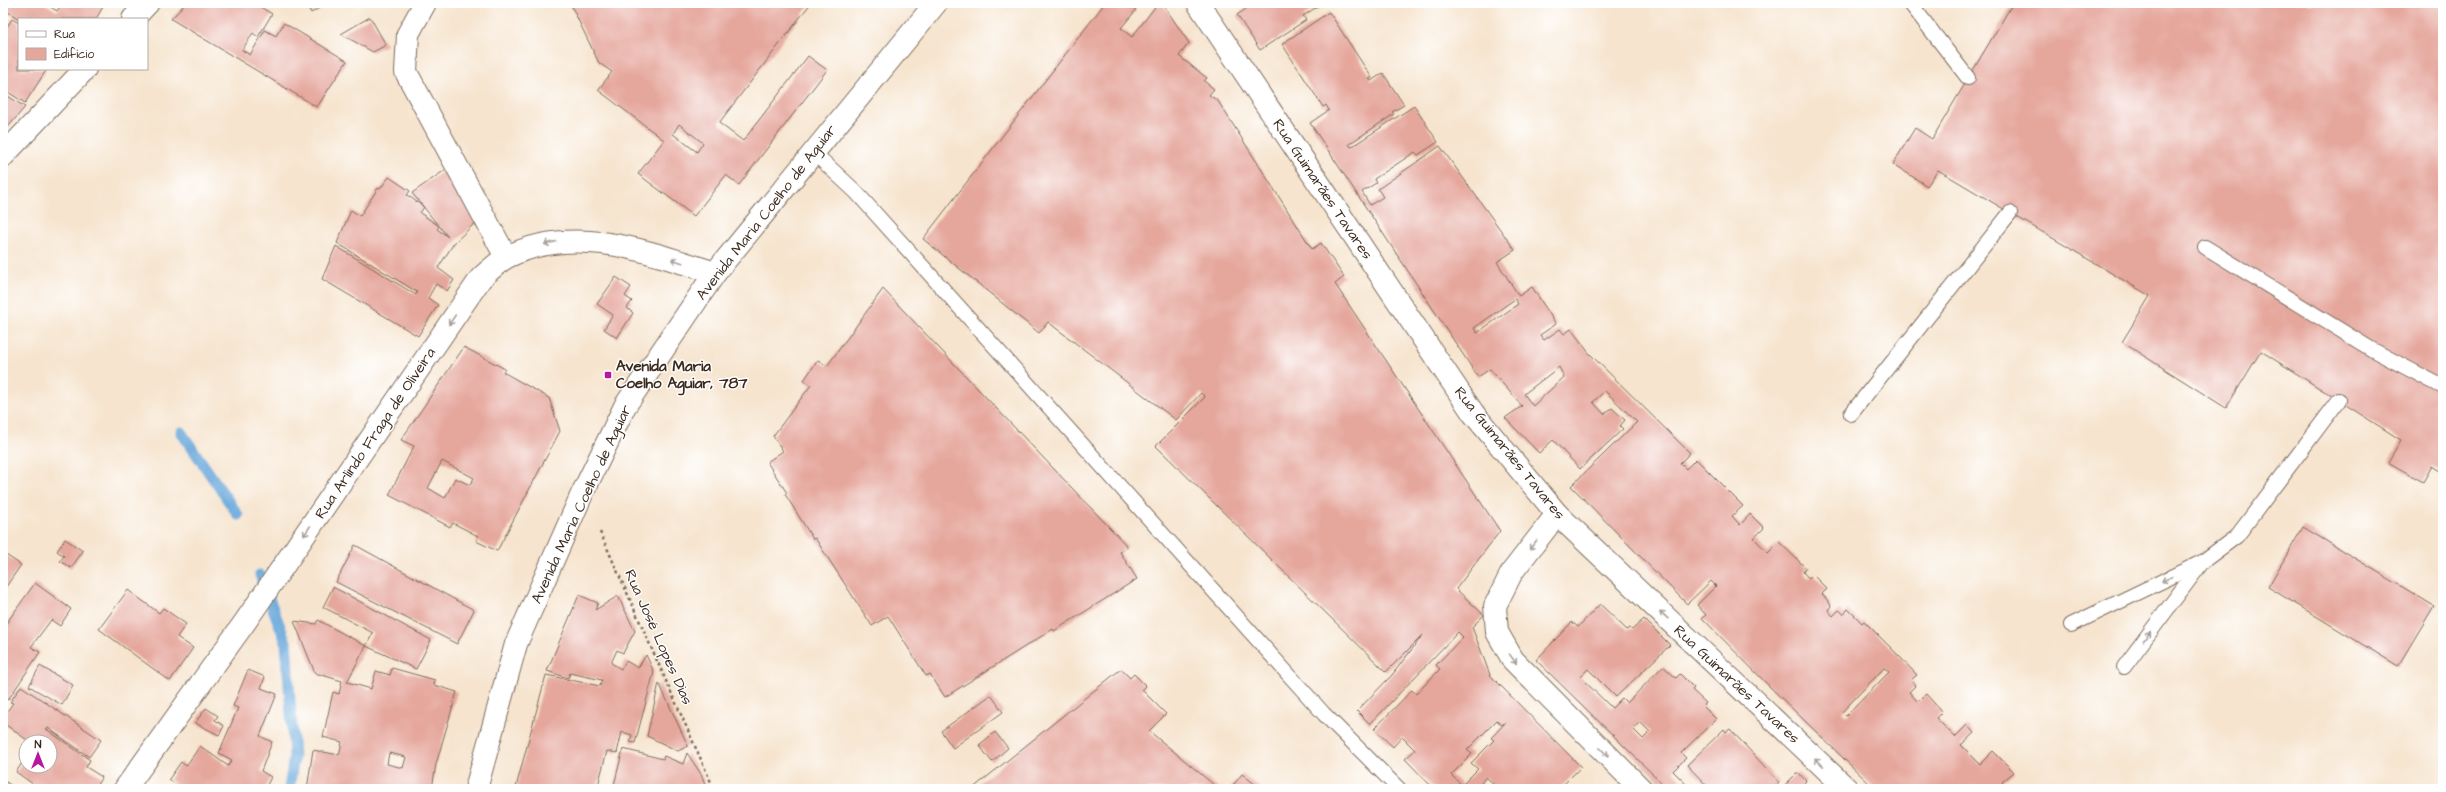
<svg xmlns="http://www.w3.org/2000/svg" width="2446" height="792" font-family="'Architects Daughter',sans-serif">
<style>
.lines{fill:none;stroke-linecap:round;stroke-linejoin:round}
.stream{stroke:#67a7da;stroke-width:11}
.building{fill:#e5a69b;fill-rule:evenodd}
.service-casing{stroke:#7c6b5c;stroke-width:16}
.minor-casing{stroke:#7c6b5c;stroke-width:24}
.secondary-casing{stroke:#7c6b5c;stroke-width:24}
.path{stroke:#7c6b5c;stroke-width:2.5;stroke-dasharray:3 3;stroke-linecap:butt}
.service{stroke:#fff;stroke-width:14}
.minor{stroke:#fff;stroke-width:22}
.secondary{stroke:#fff;stroke-width:22}
.oneway{stroke:#a79f9a}
.poi-dot{fill:#b5179e;stroke:#fff;stroke-width:1.5}
.labels{text-anchor:middle;stroke-width:3;stroke-linejoin:round;paint-order:stroke}
.street-label{font-size:15px;fill:#3b2a1e;stroke:#fff}
.poi-label{font-size:15px;font-weight:bold;fill:#3b2a1e;stroke:#fff;text-anchor:start}
</style>
<rect width="100%" height="100%" fill="#fff"/>
<filter id="ink" filterUnits="userSpaceOnUse"><feTurbulence type="fractalNoise" baseFrequency=".025" numOctaves="2"/><feDisplacementMap in="SourceGraphic" scale="8" xChannelSelector="R" yChannelSelector="G"/><feConvolveMatrix kernelMatrix="1 2 1 2 8 2 1 2 1" color-interpolation-filters="sRGB"/></filter>
<filter id="wash" filterUnits="userSpaceOnUse"><feTurbulence type="fractalNoise" baseFrequency=".012" numOctaves="4" result="noise"/><feDisplacementMap in="SourceGraphic" scale="16" xChannelSelector="R" yChannelSelector="G"/><feGaussianBlur stdDeviation="0.9" result="paint"/><feColorMatrix in="noise" values="0 0 0 0 0 0 0 0 0 0 0 0 0 0 0 0 0 1.4 0 .05"/><feComposite in="paint" operator="in"/></filter>
<g filter="url(#wash)">
<rect width="100%" height="100%" fill="#f6e4ce"/>
<g class="lines">
<g class="stream">
<path d="M181,432L238,515"/>
<path d="M260,575L286,642L294,756L289,789"/>
</g>
</g>
<g id="blocks">
<g class="building">
<path d="M3,3H44L57,11L62,4L60,3H105L96,19H19L3,9Z"/>
<path d="M186,3H254L272,14L258,37L253,33L242,50L250,55L265,30L276,36L284,23L347,61L317,107L171,19Z"/>
<path d="M306,3H328L311,13Z"/>
<path d="M570,3H811L719,123L743,141L808,56L827,70L739,185L726,175L694,216L638,174L664,140L598,90L612,72L599,63ZM679,124L703,143L697,152L673,134Z"/>
<path d="M1105,3H1127L1136,10L1121,28L1132,37L1158,3H1162L1189,43L1179,56L1207,78L1204,81L1214,89L1209,95L1218,101L1312,249L1321,243L1344,277L1335,284L1500,531L1456,589L1484,615L1472,627L1490,675L1581,767L1559,789H1499L1486,777L1481,783L1487,789H1434L1405,759L1415,750L1402,737L1393,747L1374,729L1412,690L1416,694L1440,669L1436,665L1463,637L1458,632L1370,724L1357,711L1392,675L1423,635L1386,672L1156,446L1205,397L1201,393L1176,420L1048,322L1039,333L923,239ZM1497,720L1501,725L1506,722L1491,738L1494,740L1471,763L1478,769L1462,785L1451,775L1472,754L1467,750Z"/>
<path d="M1248,3H1321V4L1303,16L1306,20L1260,50L1237,15L1250,6Z"/>
<path d="M2013,3H2443V473L2432,466L2423,482L2388,462L2401,440L2261,351L2226,408L2122,342L2150,296L1938,170L1927,186L1893,164L1915,128L1932,139Z"/>
<path d="M1329,12L1372,78L1369,79L1371,81L1383,73L1404,105L1392,112L1394,114L1349,144L1351,147L1414,106L1438,142L1418,155L1415,152L1374,179L1376,183L1362,192L1370,205L1383,197L1378,189L1440,146L1515,250L1497,262L1519,296L1532,287L1556,324L1540,335L1544,340L1560,329L1564,334L1571,329L1589,353L1690,453L1680,463L1686,469L1696,459L1743,506L1732,516L1740,525L1750,514L1764,528L1754,538L1768,553L1779,542L1806,568L1803,572L1809,579L1813,575L1827,589L1822,594L1829,602L1831,606L1828,610L1833,616L1839,610L1844,614L1848,609L1862,623L1864,621L1898,655L1917,675L1911,680L1916,685L1909,692L1918,702L1926,694L1942,712L1936,718L1955,737L1967,725L1974,733L1961,745L1980,764L1993,751L2014,772L2002,782L2008,789H1875L1771,688L1702,618L1706,615L1697,605L1716,586L1711,581L1687,604L1571,486L1637,422L1605,391L1593,402L1604,414L1612,408L1625,420L1620,426L1623,429L1580,469L1553,440L1539,453L1505,418L1522,406L1490,369L1478,377L1310,123L1329,110L1326,105L1323,107L1282,44ZM1515,299L1518,304L1477,333L1474,328ZM1559,367L1564,377L1533,406L1524,394ZM1884,668L1889,672L1846,716L1842,712Z"/>
<path d="M370,17L386,45L373,52L341,34Z"/>
<path d="M12,19L19,23V69H47L25,103L3,89V33Z"/>
<path d="M3,93L25,107L3,133Z"/>
<path d="M448,168L475,223L454,243L438,268L454,280L447,291L436,284L428,298L438,305L418,336L322,279L336,246L416,295L417,292L337,243L351,210L360,216L378,188L380,189L389,177L410,191L407,195L424,207L420,213L439,226L437,229L448,237L412,193Z"/>
<path d="M616,277L631,287L625,296L632,301L627,308L633,313L617,338L604,329L613,315L597,304Z"/>
<path d="M883,289L1128,547L1120,552L1137,579L1054,631L1053,629L945,697L930,674L926,676L888,616L872,626L815,538L813,539L785,494L787,493L767,462L783,451L773,436L811,385L804,380L818,360L827,366Z"/>
<path d="M464,347L505,369L503,372L549,398L560,431L497,551L476,541L478,536L453,523L450,527L389,495L414,446L401,440ZM442,461L474,478L470,485L455,478L445,498L428,488Z"/>
<path d="M2303,527L2434,606L2398,666L2268,587Z"/>
<path d="M65,539L83,551L71,568L60,561L64,556L57,551Z"/>
<path d="M355,545L474,610L457,644L336,582Z"/>
<path d="M3,553L21,565L3,591Z"/>
<path d="M35,583L71,609L60,626L51,620L31,647L40,652L8,700L3,696V628Z"/>
<path d="M333,587L431,640L416,669L366,646L373,633L323,607Z"/>
<path d="M128,590L159,613L163,608L186,624L177,637L193,648L170,681L99,629Z"/>
<path d="M579,595L598,603L595,610L618,596L635,631L623,653L617,650L611,663L621,669L626,661L638,668L646,655L654,672L635,743L630,742L632,735L622,732L617,753L607,751L597,789H525L516,787L546,675L600,686L602,680L570,673L568,678L547,671Z"/>
<path d="M1600,604L1627,630L1630,628L1632,630L1644,619L1670,645L1616,697L1588,669L1580,677L1612,708L1622,698L1627,703L1663,666L1676,678L1680,674L1694,688L1692,690L1706,703L1703,706L1716,719L1681,753L1686,758L1673,771L1691,789H1668L1536,660L1572,622L1578,627ZM1640,722L1650,732L1643,739L1633,729Z"/>
<path d="M318,620L366,646L347,682L371,689L376,671L390,675L392,668L435,680L434,685L457,692L436,764L432,789H307L313,750L339,755L342,742L323,737L333,692L339,694L342,681L315,673L294,621L316,624ZM389,753L406,757L403,768L387,764Z"/>
<path d="M40,666L73,685L62,705L29,686Z"/>
<path d="M1121,669L1130,678L1134,674L1146,686L1142,690L1166,714L1149,731L1219,789H972Z"/>
<path d="M248,670L265,677L261,688L277,694L260,736L272,742L261,771L271,777L266,787L270,789H181L169,779L181,762L186,766L200,746L228,766L232,760L219,753L238,708L233,706Z"/>
<path d="M659,683L688,746L678,751L647,736Z"/>
<path d="M21,686L101,740L89,757L48,728L46,729L90,760L86,767L102,777L94,789H40L16,772L26,757V766H50V742H30L3,723V717L13,703L10,702Z"/>
<path d="M991,695L1003,712L953,748L941,731Z"/>
<path d="M206,708L218,716L215,720L224,726L219,735L195,723Z"/>
<path d="M1724,729L1726,732L1730,729L1779,782L1772,789H1710L1687,765Z"/>
<path d="M995,732L1008,748L992,762L979,745Z"/>
<path d="M623,749L663,759L664,756L683,764L687,753L701,774L707,789H613Z"/>
<path d="M1798,772L1806,781L1798,789H1783L1782,788Z"/>
<path d="M1242,774L1261,789H1230Z"/>
<path d="M3,780L16,789H3Z"/>
</g>
</g>
</g>
<g filter="url(#ink)">
<use href="#blocks" fill-opacity="0" stroke="#7c6b5c" stroke-width="1"/>
<g class="lines">
<defs>
<g id="service">
<path d="M1910,3L1968,78"/>
<path d="M813,152L856,192L1324,714L1399,789"/>
<path d="M2205,247L2371,349L2443,387"/>
<path d="M1851,414L2010,213"/>
<path d="M2071,625L2202,562L2237,536L2339,400"/>
<path d="M2124,667L2201,564"/>
</g>
<g id="minor">
<path d="M425,3L408,34L406,72L506,257"/>
<path d="M1198,3L1473,413L1557,514L1847,789"/>
<path d="M133,19L148,3"/>
<path d="M3,156L85,69"/>
<path d="M1557,514L1512,572L1495,606L1497,632L1513,660L1641,789"/>
<path d="M125,789L245,622L481,278C489,271 498,262 507,257C574,223 649,252 715,273"/>
</g>
<path id="secondary" d="M476,789L516,644L582,494L625,406L715,273L936,3"/>
</defs>
<use href="#service" class="service-casing"/>
<use href="#minor" class="minor-casing"/>
<use href="#secondary" class="secondary-casing"/>
<path class="path" d="M600,532L714,789"/>
<use href="#service" class="service"/>
<use href="#minor" class="minor"/>
<use href="#secondary" class="secondary"/>
</g>
<defs><path id="oneway-shaft" d="M-6 0H5M1.5-3L5.5 0L1.5 3" fill="none" stroke-width="1.6" stroke-linecap="round" stroke-linejoin="round"/></defs>
<g class="oneway">
<use href="#oneway-shaft" transform="translate(550 243) rotate(167)"/>
<use href="#oneway-shaft" transform="translate(677 261) rotate(-163)"/>
<use href="#oneway-shaft" transform="translate(452 320) rotate(124)"/>
<use href="#oneway-shaft" transform="translate(307 531) rotate(124)"/>
<use href="#oneway-shaft" transform="translate(1533 545) rotate(128)"/>
<use href="#oneway-shaft" transform="translate(2167 579) rotate(154)"/>
<use href="#oneway-shaft" transform="translate(1664 615) rotate(-137)"/>
<use href="#oneway-shaft" transform="translate(2147 636) rotate(-53)"/>
<use href="#oneway-shaft" transform="translate(1513 659) rotate(54)"/>
<use href="#oneway-shaft" transform="translate(1604 752) rotate(45)"/>
<use href="#oneway-shaft" transform="translate(1819 762) rotate(-137)"/>
</g>
</g>
<rect class="poi-dot" x="604" y="371" width="8" height="8" rx="2"/>
<g class="labels">
<g class="street-label">
<text transform="translate(1323 189) rotate(56)" y="5">Rua Guimarães Tavares</text>
<text transform="translate(766 212) rotate(-52)" y="5">Avenida Maria Coelho de Aguiar</text>
<text transform="translate(375 433) rotate(-56)" y="5">Rua Arlindo Fraga de Oliveira</text>
<text transform="translate(1510 453) rotate(51)" y="5">Rua Guimarães Tavares</text>
<text transform="translate(581 504) rotate(-65)" y="5">Avenida Maria Coelho de Aguiar</text>
<text transform="translate(659 637) rotate(66)" y="5">Rua José Lopes Dias</text>
<text transform="translate(1737 684) rotate(43)" y="5">Rua Guimarães Tavares</text>
</g>
<g class="poi-label">
<text x="616" y="371">Avenida Maria<tspan x="616" dy="17">Coelho Aguiar, 787</tspan></text>
</g>
</g>
<rect width="2446" height="792" fill="none" stroke="#fff" stroke-width="16"/>
<rect x="18" y="18" width="130" height="52" fill="#ffffff" stroke="#b1aaa5"/>
<rect x="26" y="31" width="20" height="6" fill="#ffffff" stroke="#b1aaa5"/>
<text x="54" y="38" font-size="12" fill="#3b2a1e">Rua</text>
<rect x="26" y="48" width="20" height="12" fill="#e5a69b" stroke="#b1aaa5"/>
<text x="54" y="58" font-size="12" fill="#3b2a1e">Edifício</text>
<g transform="translate(38 754)"><circle r="19" fill="#ffffff" stroke="#b1aaa5"/>
<path d="M0-3L7 15L0 10L-7 15Z" fill="#b5179e"/>
<text y="-6" font-size="11" font-weight="bold" text-anchor="middle" fill="#3b2a1e">N</text>
</g>
</svg>
